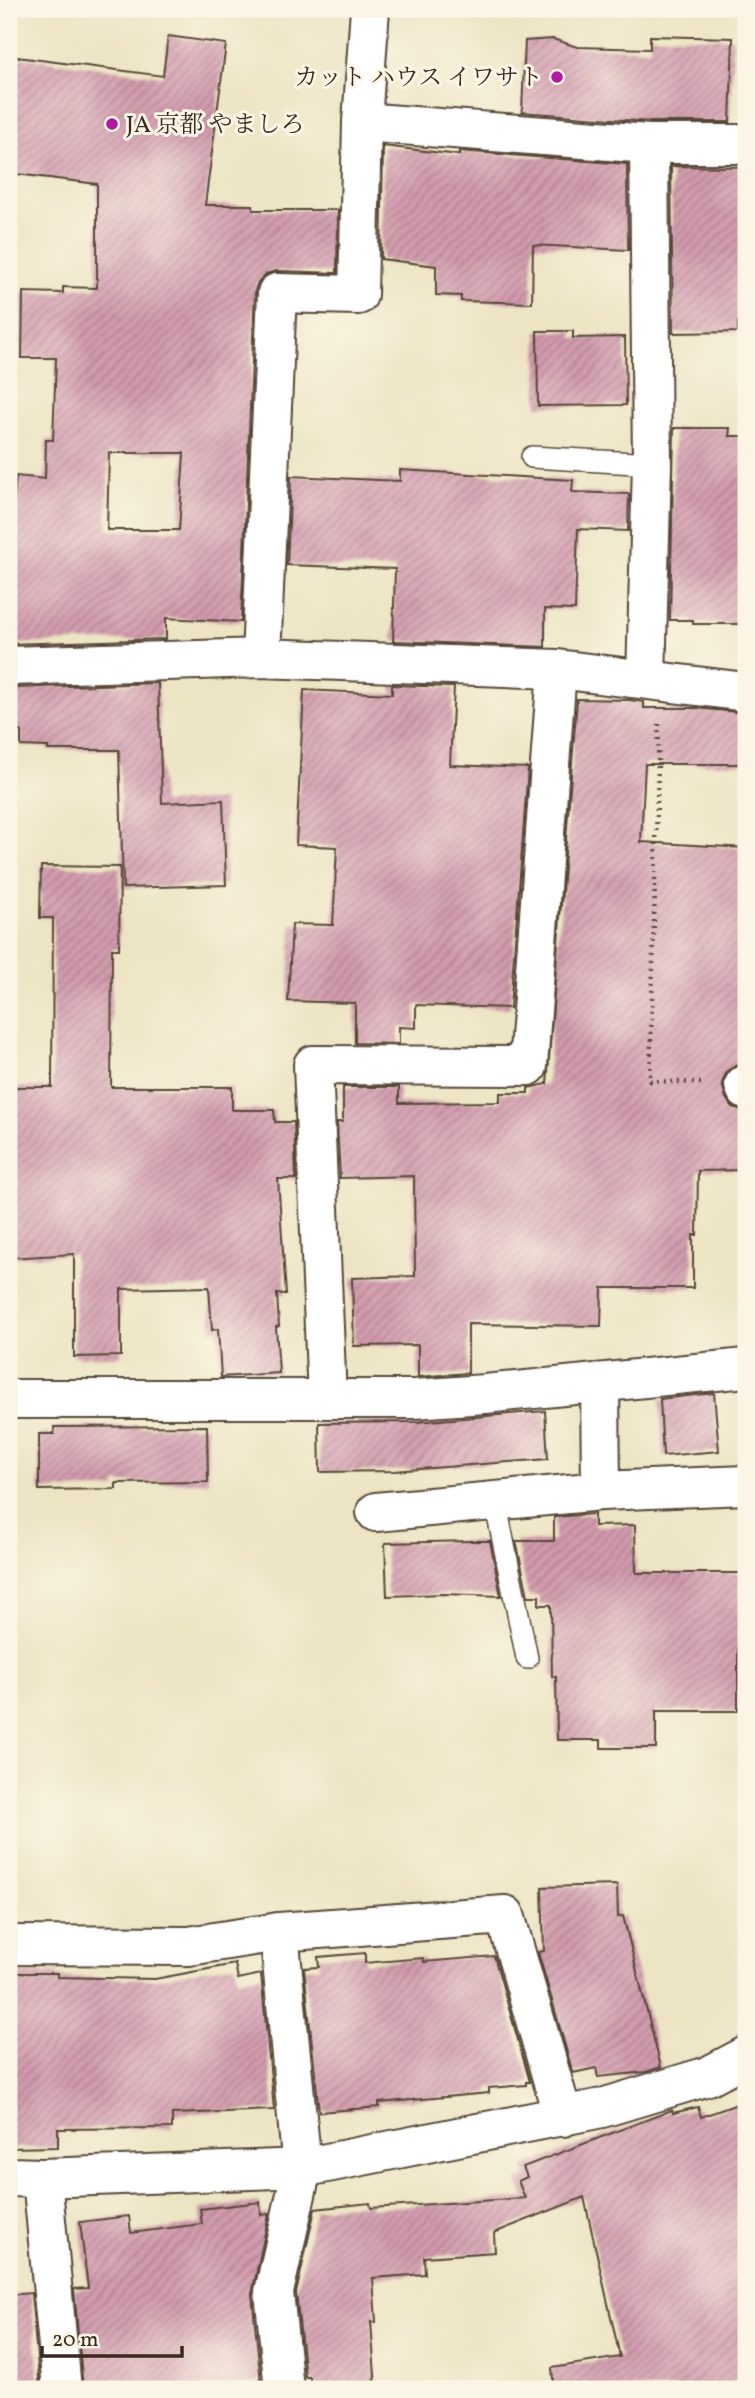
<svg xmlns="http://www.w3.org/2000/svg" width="755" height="2398" font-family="Vollkorn,'Noto Serif JP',serif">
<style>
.building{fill:url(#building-hatch);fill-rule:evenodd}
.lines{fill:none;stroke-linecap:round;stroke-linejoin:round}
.lane-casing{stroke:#564637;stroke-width:24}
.street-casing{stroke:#564637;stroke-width:42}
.path{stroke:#564637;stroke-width:4.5;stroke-dasharray:2 5;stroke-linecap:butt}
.lane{stroke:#fff;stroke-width:21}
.street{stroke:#fff;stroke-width:38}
.poi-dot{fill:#b5179e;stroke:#fcf5e5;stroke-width:2.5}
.labels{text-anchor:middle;stroke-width:6;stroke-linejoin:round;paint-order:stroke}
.poi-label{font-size:24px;fill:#3b2a1e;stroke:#fcf5e5;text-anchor:end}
</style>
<defs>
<pattern id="building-hatch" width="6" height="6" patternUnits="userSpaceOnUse" patternTransform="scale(1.75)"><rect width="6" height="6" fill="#d29bae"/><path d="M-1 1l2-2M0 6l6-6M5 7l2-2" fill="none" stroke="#ac7f8d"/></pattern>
</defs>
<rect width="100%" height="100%" fill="#fcf5e5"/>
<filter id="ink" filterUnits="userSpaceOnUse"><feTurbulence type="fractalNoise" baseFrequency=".0143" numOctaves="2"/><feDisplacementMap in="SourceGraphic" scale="14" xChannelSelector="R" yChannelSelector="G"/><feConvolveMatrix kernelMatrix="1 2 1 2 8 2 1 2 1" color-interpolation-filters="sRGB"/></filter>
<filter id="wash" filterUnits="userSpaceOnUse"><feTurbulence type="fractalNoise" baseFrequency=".00686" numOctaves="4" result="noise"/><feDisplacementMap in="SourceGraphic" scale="28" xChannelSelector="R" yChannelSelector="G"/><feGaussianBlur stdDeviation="1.57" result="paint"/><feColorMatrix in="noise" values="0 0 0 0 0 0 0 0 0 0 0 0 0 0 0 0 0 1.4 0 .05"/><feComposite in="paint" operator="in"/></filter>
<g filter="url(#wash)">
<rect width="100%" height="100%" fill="#ece4c3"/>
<g id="blocks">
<g class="building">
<path d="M168,36L226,44L205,205H253V210H338L337,273L277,271L266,274L258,282L255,291L241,622L166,618V639L9,644V550L16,476L45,479L46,440H53L56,358H22L23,292L63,293V287L97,288V184L9,173V56L163,76ZM109,453H184L179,530H107Z"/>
<path d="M650,36L733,38L730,122H650L522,112L525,41L553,39L577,47L650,49Z"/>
<path d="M383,146L459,155V151L627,164L628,250L533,245L532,303L461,301V296L436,295V266L381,259Z"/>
<path d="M671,166L746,167V322H738V332L673,333Z"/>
<path d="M537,331H573V338L625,337L626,405L538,406Z"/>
<path d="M674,428H730L729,436H746V624H693V620H670Z"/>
<path d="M400,470L573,480L572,492L629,494L628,531L578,529L575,610L545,609V647L393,641L395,569L287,565L291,476L400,481Z"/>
<path d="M158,683L162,803L223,800L226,885L123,888L119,750H48V747L21,746V731H10V688Z"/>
<path d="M392,685L454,687L450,765L528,768L510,1008L416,1005V1028L399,1027V1044L355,1043V1003L288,1001L292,924L333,925L337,847L296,845L304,690L392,694Z"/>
<path d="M577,699L630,700L644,702V708H696L746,713V764H645L641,842L746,848V1063L737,1065L727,1071L722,1083L726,1098L732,1107L746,1111V1170L698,1171L697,1235H693V1288H602L601,1326L468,1324V1373L418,1377V1345L354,1346L352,1278L415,1276L414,1176L340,1178L337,1122H343V1087H399V1103L500,1102V1093H528V1088L547,1084Z"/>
<path d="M41,866L120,867L119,949H112L111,1087H232V1110H274L275,1122H294L296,1179H278L286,1294H277L279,1326L276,1327L279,1373L221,1377L218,1329L212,1330L209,1287L121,1289V1356L74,1357V1254L9,1258V1087H52L53,918H40Z"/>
<path d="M714,1393L719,1451L663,1456L660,1399Z"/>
<path d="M545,1411L548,1459L394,1471L320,1472L319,1423L417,1422Z"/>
<path d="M207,1426L208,1482L116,1483V1489L39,1490V1434H54V1427Z"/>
<path d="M594,1514V1526L635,1525L636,1573H741V1632H738V1711H656V1748H601V1740H557L556,1677H552L551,1605H539V1596H528L516,1541H554V1517Z"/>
<path d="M471,1541H490L501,1596L444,1594L387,1596L385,1543Z"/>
<path d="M617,1885L618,1917L623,1916L661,2067L646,2072L598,2077L596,2068L573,2073L538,1952L544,1951L542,1887Z"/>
<path d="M365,1953V1963L423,1958L424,1962L494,1956L530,2082H526V2085L489,2088V2093L379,2103V2107L319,2112L304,1968L319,1967L318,1957Z"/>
<path d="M235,1964L238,1979L261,1974L274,2110L172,2114V2128L58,2129V2147L9,2148V1973H57V1977L155,1979Z"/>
<path d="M746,2101V2389H554L552,2368L620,2357L584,2197L494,2233L495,2252L424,2257L425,2274L373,2278L376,2322H371L376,2389H315V2382L310,2383V2377H305L296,2293L315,2209L370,2203L371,2208L525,2198L518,2181L527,2177L523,2167L672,2110L673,2113L698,2107L701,2117Z"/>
<path d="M260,2202L261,2215L269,2214L252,2294L261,2382L204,2387L205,2389H83L74,2289L88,2288L80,2222L129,2216L131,2233L202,2224L200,2209Z"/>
<path d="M31,2293L40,2389H9V2295Z"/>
</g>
</g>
</g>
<g filter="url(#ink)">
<use href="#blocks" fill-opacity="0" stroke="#564637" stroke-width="2"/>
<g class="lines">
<defs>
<g id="lane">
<path d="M532,457L652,464"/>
<path d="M495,1501L527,1658"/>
</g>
<g id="street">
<path d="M362,122L649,144H746"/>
<path d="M261,658L277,293L358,295L362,122L370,9"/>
<path d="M9,666L261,658L557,669L746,692"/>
<path d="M646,679L652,464L649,144"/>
<path d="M744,1085L746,1090"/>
<path d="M600,1383L601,1491"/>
<path d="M9,1399H414L485,1394L746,1368"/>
<path d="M327,1399L313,1065L528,1066L557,669"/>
<path d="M376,1512L601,1491L746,1485"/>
<path d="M279,1932L302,2168L274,2292L284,2389"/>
<path d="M9,1945L189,1946L279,1932L505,1915L563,2117"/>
<path d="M9,2177L42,2178L302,2168L602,2108L708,2076L746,2056"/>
<path d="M42,2178L62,2389"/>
</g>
</defs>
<use href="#lane" class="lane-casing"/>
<use href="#street" class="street-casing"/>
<path class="path" d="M659,724L650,1081L701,1083"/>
<use href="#lane" class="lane"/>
<use href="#street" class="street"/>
</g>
</g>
<g class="poi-dot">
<circle cx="557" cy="77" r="7"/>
<circle cx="112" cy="124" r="7"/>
</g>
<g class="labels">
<g class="poi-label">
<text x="543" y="85">カット ハウス イワサト</text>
<text x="126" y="132" text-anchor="start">JA 京都 やましろ</text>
</g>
</g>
<rect width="755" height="2398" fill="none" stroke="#fcf5e5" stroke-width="35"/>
<path d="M42 2346v10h140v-10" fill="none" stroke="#3b2a1e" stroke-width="3.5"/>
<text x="52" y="2346" font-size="21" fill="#3b2a1e" stroke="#fcf5e5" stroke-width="5" paint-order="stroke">20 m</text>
</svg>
